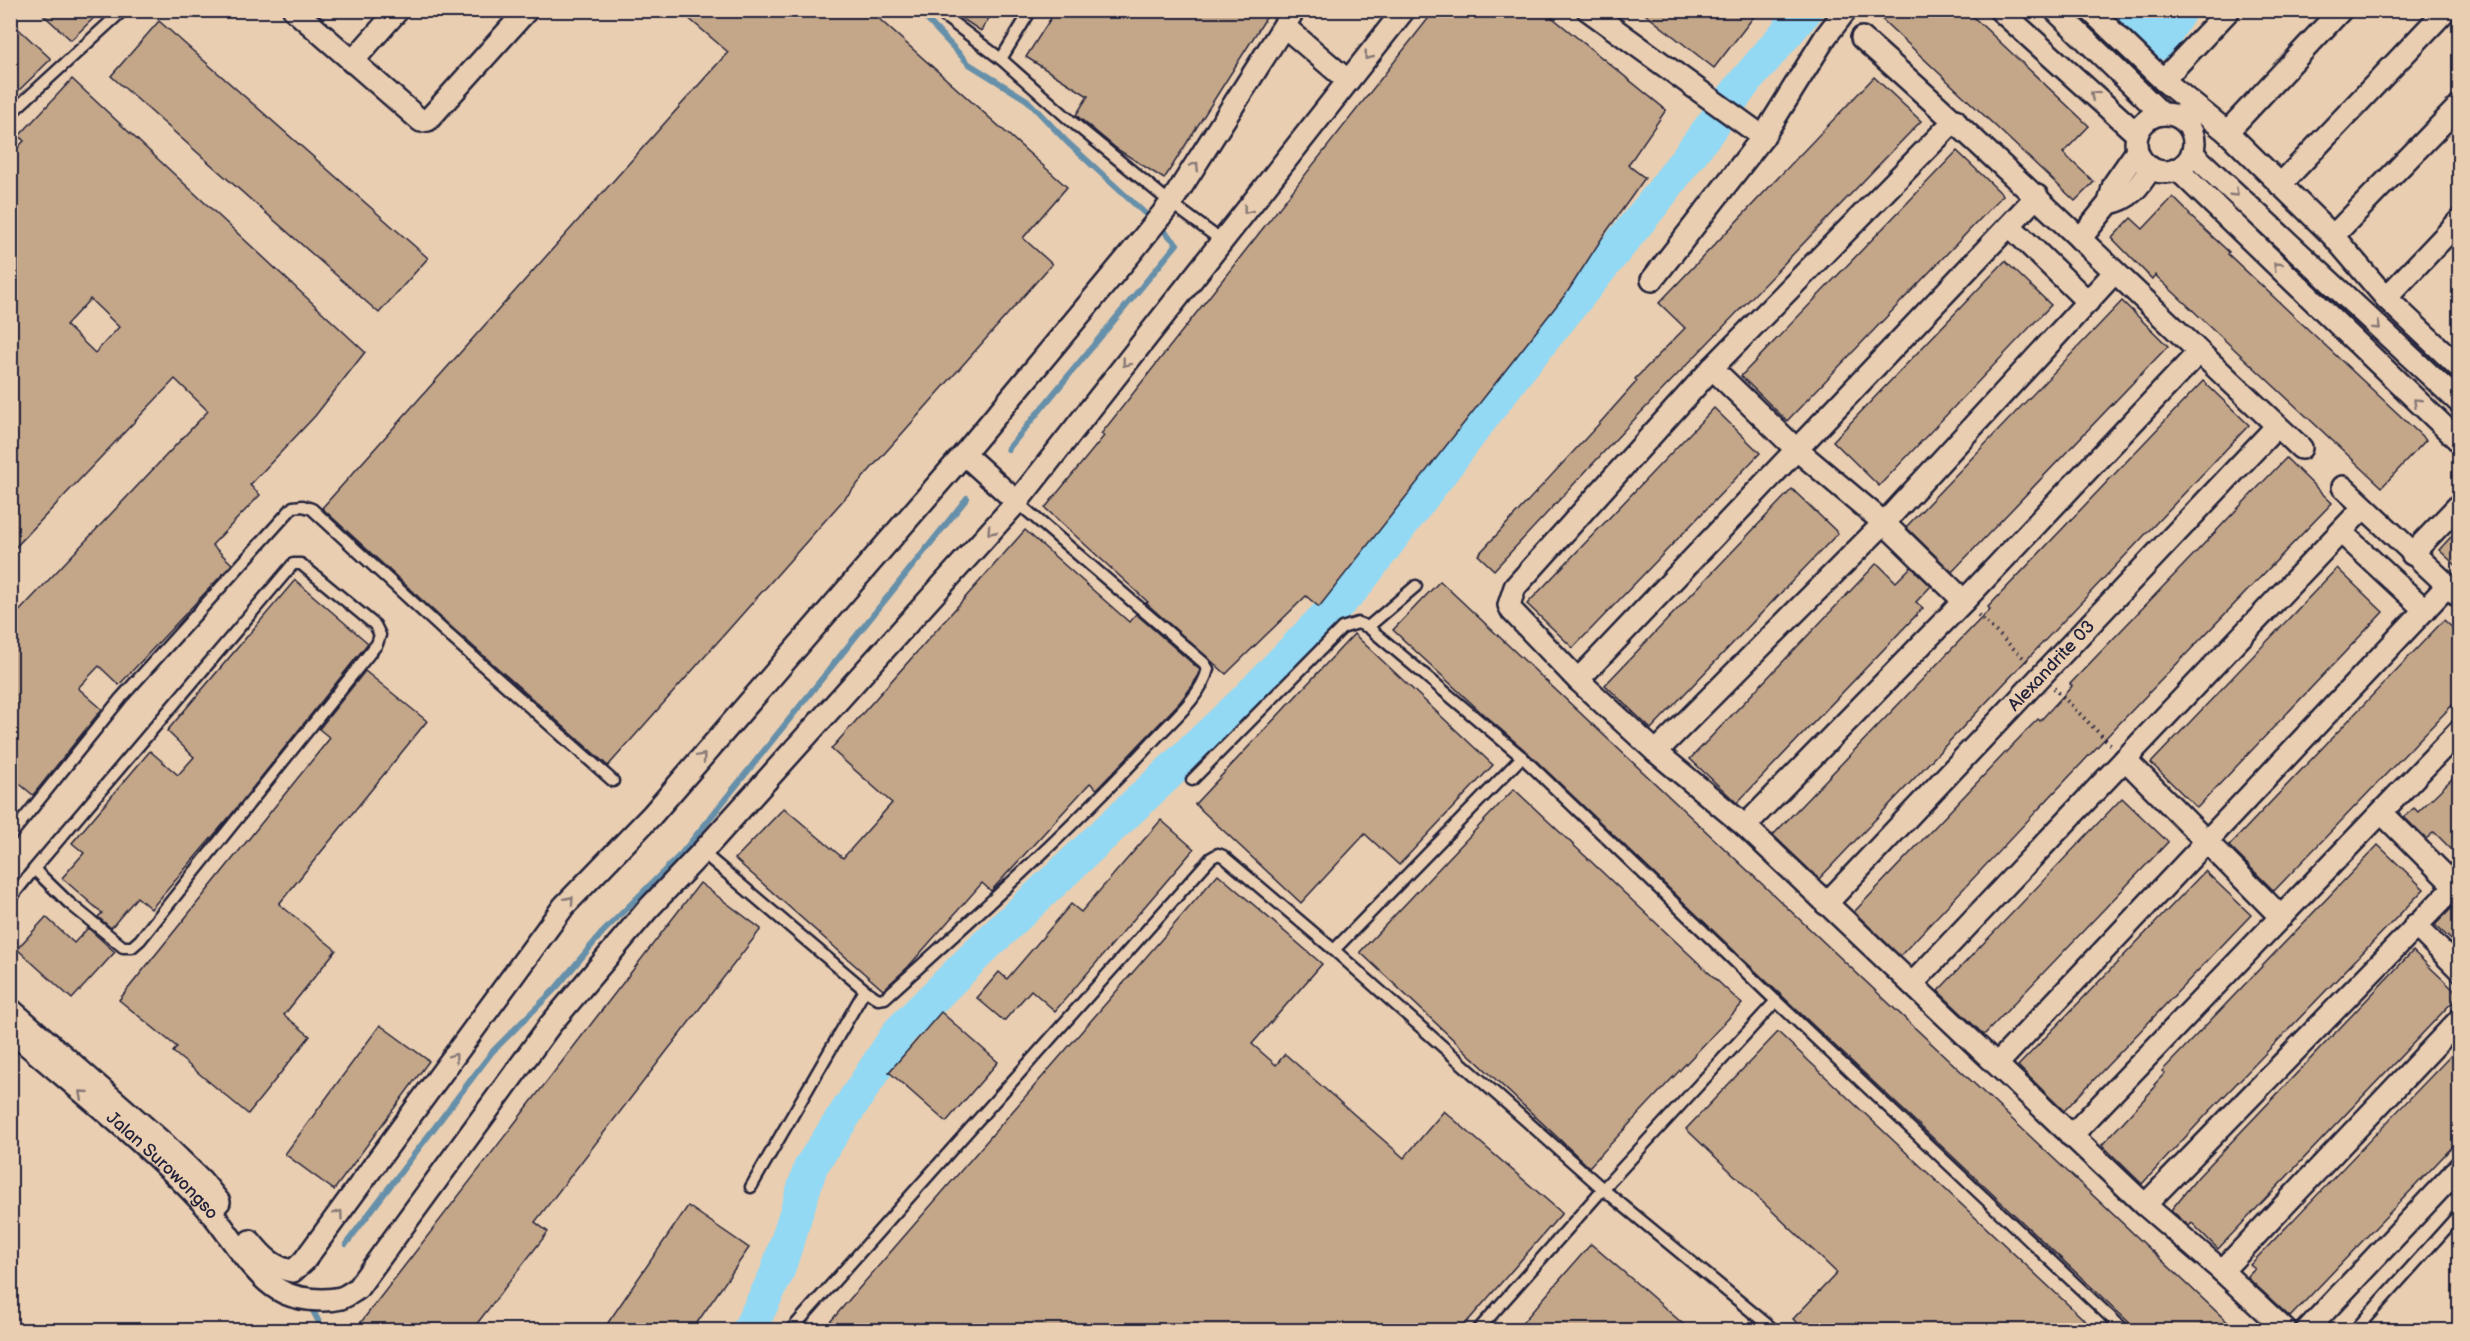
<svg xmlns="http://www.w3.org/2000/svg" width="2470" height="1341" font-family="'Balsamiq Sans',sans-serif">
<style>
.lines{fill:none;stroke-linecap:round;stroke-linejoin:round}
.stream{stroke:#6690aa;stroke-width:6}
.river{stroke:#93d9f4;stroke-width:34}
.building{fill:#c4a689;stroke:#22223b;stroke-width:1.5;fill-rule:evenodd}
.service-casing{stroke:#22223b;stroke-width:15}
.minor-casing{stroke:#22223b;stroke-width:26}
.path{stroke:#22223b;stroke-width:4;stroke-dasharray:1.5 4.5;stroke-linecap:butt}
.service{stroke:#eaceb1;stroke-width:10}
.minor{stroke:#eaceb1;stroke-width:21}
.oneway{stroke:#867876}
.labels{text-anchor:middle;stroke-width:4.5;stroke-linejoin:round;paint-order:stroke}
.street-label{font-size:18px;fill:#22223b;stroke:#eaceb1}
</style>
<rect width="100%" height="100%" fill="#eaceb1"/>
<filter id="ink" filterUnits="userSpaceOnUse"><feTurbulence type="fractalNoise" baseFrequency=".0167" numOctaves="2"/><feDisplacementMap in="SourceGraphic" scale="12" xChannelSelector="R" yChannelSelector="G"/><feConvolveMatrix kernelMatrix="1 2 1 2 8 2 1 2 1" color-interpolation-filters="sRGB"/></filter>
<g filter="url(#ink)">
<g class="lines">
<g class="stream">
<path d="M918,10L969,64L1027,100L1067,142L1151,219"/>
<path d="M1008,449L1177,244L1159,226"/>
<path d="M346,1244L492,1052L556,988L602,933L682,853L967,498"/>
<path d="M311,1307L323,1330"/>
</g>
<g class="river">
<path d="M2120,10L2160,43L2180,10"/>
<path d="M749,1330L777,1273L811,1166L899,1032L984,947L1242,704L1355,586L1515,374L1655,201L1744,83L1806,10"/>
</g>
</g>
<g class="building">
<path d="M38,10H102L71,40Z"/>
<path d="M679,10H869L1067,187L1023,238L1052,264L608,766L448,624L322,508L728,52Z"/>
<path d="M949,10H994L981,31Z"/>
<path d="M1056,10H1271L1164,179L1117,149L1076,115L1088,96L1026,57Z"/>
<path d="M1435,10H1543L1666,110L1628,165L1645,178L1604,235L1568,291L1319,607L1306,596L1226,674L1146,603L1148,602L1045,508L1104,436L1101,434Z"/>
<path d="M1640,10H1759L1714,68Z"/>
<path d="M1872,10H1966L2089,126L2063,153L2094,182L2075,201Z"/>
<path d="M10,21L51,59L10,99Z"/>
<path d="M159,21L428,258L379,313L111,76Z"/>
<path d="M1874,77L1921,121L1627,427L1494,570L1478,555L1598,425L1637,381L1635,379L1685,328L1659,303Z"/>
<path d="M72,79L365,352L315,416L250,485L260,495L212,545L232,564L119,685L99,666L78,688L102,709L33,795L10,776V621L208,411L175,379L10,553V155L24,141L19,136ZM90,299L119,327L95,353L66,325Z"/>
<path d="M1957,151L2003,195L1787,421L1741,376Z"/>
<path d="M2173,197L2190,214L2189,215L2229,252L2228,254L2426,440L2382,487L2155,275L2152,279L2112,238L2131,218L2143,229Z"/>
<path d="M2005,261L2051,305L1879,486L1833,441Z"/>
<path d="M2122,301L2168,346L1952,572L1906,527Z"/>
<path d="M2203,381L2249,425L1819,879L1773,835L1990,609L1988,607Z"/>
<path d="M1714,408L1760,453L1573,648L1527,604Z"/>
<path d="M2286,458L2332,503L2115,728L1900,956L1854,912L2025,732L2038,719L2040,721L2072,686L2070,684Z"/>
<path d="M1792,489L1838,533L1651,729L1605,685Z"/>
<path d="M2460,527V569L2439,550Z"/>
<path d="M1025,530L1129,622L1136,614L1200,670L1193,685L1179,703L1097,789L1090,783L991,891L982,883L908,967L883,990L735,859L784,808L843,858L892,803L831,749Z"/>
<path d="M1877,563L1896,582L1911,567L1931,586L1916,602L1923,608L1737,803L1690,759Z"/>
<path d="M2337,568L2383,612L2197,808L2151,763Z"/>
<path d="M295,580L368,643L231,815L151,909L137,897L111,928L98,917L102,913L62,878L84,853L72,843L150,751L178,775L194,757L167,731Z"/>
<path d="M1440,581L2236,1330H2137L1748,964L1527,752L1484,715L1393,630Z"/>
<path d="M2444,620L2460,635V697L2274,891L2229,846Z"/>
<path d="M1354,634L1493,765L1399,865L1365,834L1301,903L1195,804Z"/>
<path d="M365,671L427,721L279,904L336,950L284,1015L310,1036L248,1114L173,1052L177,1047L119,1000L330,738L319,729Z"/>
<path d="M2460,771V858L2434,832L2426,839L2404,817L2414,808L2418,812Z"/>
<path d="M1514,789L1742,1004L1589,1167L1360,952Z"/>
<path d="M2122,798L2168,842L1984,1035L1938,991Z"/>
<path d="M1161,820L1194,849L1055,1011L1031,990L1004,1021L977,998L999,972L1007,979L1071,904L1081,912Z"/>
<path d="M2378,845L2424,889L2207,1114L2142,1184L2102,1145L2155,1087L2154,1085L2165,1073L2162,1071Z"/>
<path d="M2205,871L2251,915L2064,1111L2018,1066Z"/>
<path d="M1218,874L1322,964L1252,1044L1276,1065L1285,1054L1404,1158L1444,1111L1562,1213L1460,1330H823Z"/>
<path d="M700,883L761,929L535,1222L548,1232L472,1330H355Z"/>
<path d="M2460,900V948L2435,925Z"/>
<path d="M46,917L74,943L88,928L115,952L72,999L17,949Z"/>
<path d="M2413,951L2459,995L2218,1249L2192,1223L2189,1226L2171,1210L2198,1177Z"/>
<path d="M941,1012L998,1062L946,1122L889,1072Z"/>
<path d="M380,1025L429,1061L334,1190L285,1154Z"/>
<path d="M1778,1032L2095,1330H1805L1793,1319L1837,1273L1686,1129Z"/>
<path d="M2460,1046V1139L2290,1317L2247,1277L2255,1269L2250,1265Z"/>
<path d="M688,1206L749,1248L692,1330H603Z"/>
<path d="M1591,1244L1641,1287L1690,1330H1516Z"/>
</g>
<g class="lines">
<defs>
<g id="service">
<path d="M936,10L1001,59L1071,121L1171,203L1222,241"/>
<path d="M1001,59L1031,10"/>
<path d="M10,114L120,13"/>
<path d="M1368,627L1416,586"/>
<path d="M1192,780L1342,628L1358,623L1368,627L1522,757L1776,1001L1603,1189L1774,1330"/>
<path d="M10,836L121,698L293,507L303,506L312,509L443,630L613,781"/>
<path d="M702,852L865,990L878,999L885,998C977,915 1069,832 1153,741C1172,720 1201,697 1208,669L1204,663L1017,502"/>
<path d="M10,899L34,869L293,564H301L375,625L380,635L377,644L140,940L132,947H123L69,903L34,869"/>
<path d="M1334,950L1522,757"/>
<path d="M1776,1001L2124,1330"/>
<path d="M751,1187L865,990"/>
<path d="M791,1330L1211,858L1218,854L1223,856L1334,950L1603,1189L1478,1330"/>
<path d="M2355,1330L2460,1213"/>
</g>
<g id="minor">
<path d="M294,10L421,121L428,120L527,10"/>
<path d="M1588,10L1763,137"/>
<path d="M2000,10L2137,134"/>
<path d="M2055,10L2162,114"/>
<path d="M2090,10L2163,80L2227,132L2333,236L2386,298L2460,220"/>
<path d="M1284,26L1348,81"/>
<path d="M1862,38C2012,171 2155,311 2301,448"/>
<path d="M352,62L398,10"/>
<path d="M2163,80L2229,10"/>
<circle cx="2165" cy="143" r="29"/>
<path d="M1955,120L1712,368L1515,587L1509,605L1512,611L1578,680L1656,752L1745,826L2145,1205L2460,881"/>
<path d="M2227,132L2341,10"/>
<path d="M2192,153L2460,403"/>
<path d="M2177,169L2460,442"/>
<path d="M2280,185L2446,10"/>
<path d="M2109,203C2130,200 2140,185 2151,168"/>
<path d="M2010,226L2088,302"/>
<path d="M2333,236L2460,105"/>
<path d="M2080,239L2109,203L2114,184L2137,151"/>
<path d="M1652,280L1763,137L1826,36L1846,10"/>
<path d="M2386,298L2460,368"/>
<path d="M1712,368L1796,449L1884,523L1964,601"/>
<path d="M964,454L1017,502"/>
<path d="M2343,487L2460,597"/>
<path d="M2341,532L2425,610"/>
<path d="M2412,554L2460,504"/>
<path d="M1578,680L2037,196"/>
<path d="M1656,752L1884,523L2114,273"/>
<path d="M2125,759L2281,917"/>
<path d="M2382,813L2455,886"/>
<path d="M1745,826L1964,601L2198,353"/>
<path id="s1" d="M1826,904L2277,426"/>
<path d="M2415,925L2460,970"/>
<path d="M1912,984L2364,507"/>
<path d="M10,1009L164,1144L201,1180L219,1202"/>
<path id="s2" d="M10,1030C74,1086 147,1143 204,1204C228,1230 249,1272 279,1290C295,1300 324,1302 341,1298C347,1296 352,1292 357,1289L550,1025L647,910L702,852L1017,502L1404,10"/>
<path d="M1997,1064L2448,585"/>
<path d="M2071,1136L2460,730"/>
<path d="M2145,1205L2222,1271"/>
<path d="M250,1241C262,1256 273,1268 293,1271L304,1261L564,906L652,815L964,454L1131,253L1171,203L1294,10"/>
<path d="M2285,1330L2222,1271L2460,1019"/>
<path d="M2307,1330L2460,1167"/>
</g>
</defs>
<use href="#service" class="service-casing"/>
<use href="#minor" class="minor-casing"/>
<g class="path">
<path d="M1978,615L2029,663"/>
<path d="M2054,688L2112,746"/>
</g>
<use href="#service" class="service"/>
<use href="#minor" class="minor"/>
</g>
<defs><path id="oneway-chevron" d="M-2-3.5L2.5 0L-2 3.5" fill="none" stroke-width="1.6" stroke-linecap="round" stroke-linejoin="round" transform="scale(1.5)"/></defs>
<g class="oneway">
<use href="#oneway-chevron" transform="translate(1368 56) rotate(128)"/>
<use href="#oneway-chevron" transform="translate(2094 95) rotate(-138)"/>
<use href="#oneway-chevron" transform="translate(1195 166) rotate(-57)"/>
<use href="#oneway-chevron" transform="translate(2235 193) rotate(43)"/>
<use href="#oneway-chevron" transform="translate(1247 210) rotate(128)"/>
<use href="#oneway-chevron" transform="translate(2277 266) rotate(-136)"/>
<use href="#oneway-chevron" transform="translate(2377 326) rotate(43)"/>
<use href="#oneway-chevron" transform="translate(1126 363) rotate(128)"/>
<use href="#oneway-chevron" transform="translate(2417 402) rotate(-136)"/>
<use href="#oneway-chevron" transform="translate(991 531) rotate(132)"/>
<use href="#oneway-chevron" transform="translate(702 757) rotate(-49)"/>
<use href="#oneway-chevron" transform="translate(570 900) rotate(-48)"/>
<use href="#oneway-chevron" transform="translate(454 1057) rotate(-54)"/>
<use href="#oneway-chevron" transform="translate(83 1094) rotate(-139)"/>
<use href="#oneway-chevron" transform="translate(339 1214) rotate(-54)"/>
</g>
</g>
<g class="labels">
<g class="street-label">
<text dy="6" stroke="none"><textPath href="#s1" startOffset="328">Alexandrite 03</textPath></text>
<text dy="6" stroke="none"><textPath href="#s2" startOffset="204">Jalan Surowongso</textPath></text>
</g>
</g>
<rect width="2470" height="1341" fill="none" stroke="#eaceb1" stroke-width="36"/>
<rect x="18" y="18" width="2434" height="1305" fill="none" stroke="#22223b" stroke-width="2" filter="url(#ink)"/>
</svg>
